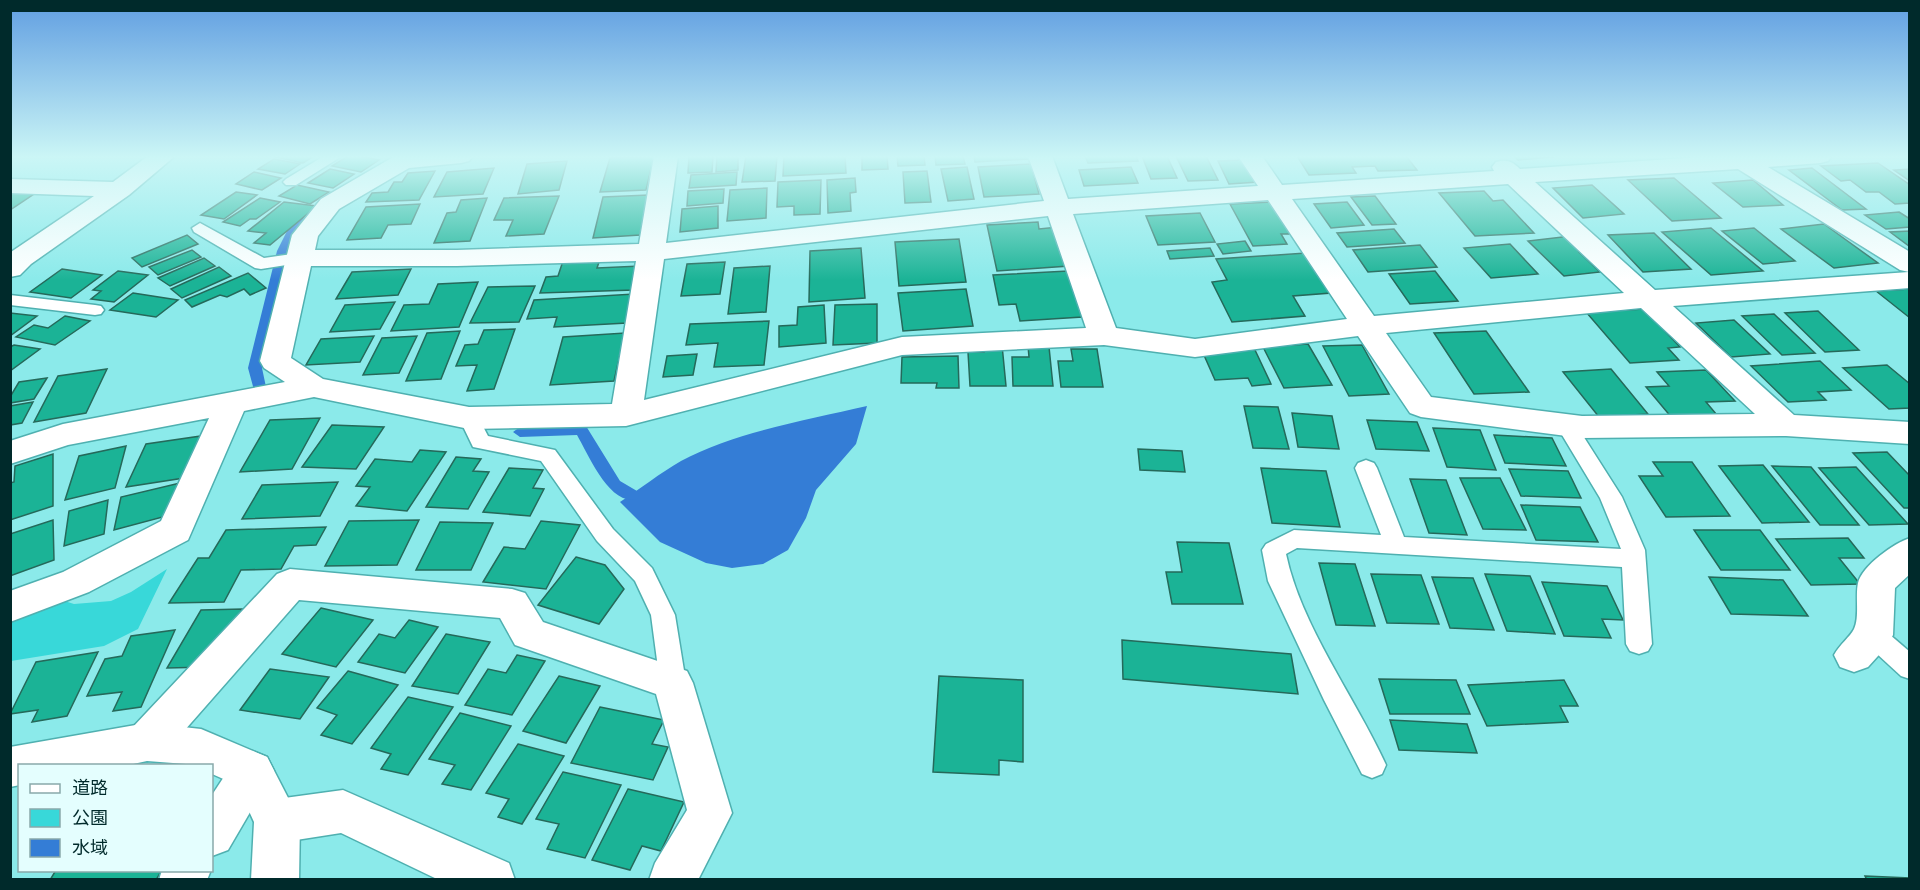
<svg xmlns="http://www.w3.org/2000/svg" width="1920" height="890" font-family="Rubik,'Noto Sans JP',sans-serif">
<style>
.green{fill:#38d8d9}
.water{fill:#347dd6}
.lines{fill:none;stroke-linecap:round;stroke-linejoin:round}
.stream{fill:#347dd6;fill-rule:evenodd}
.building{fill:#1bb396;stroke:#25695a;stroke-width:1.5}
.service-casing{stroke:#4fb0b0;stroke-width:3}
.minor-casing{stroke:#4fb0b0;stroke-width:3}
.tertiary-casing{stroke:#4fb0b0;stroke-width:3}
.service{fill:#fff;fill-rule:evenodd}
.minor{fill:#fff;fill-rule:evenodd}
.tertiary{fill:#fff;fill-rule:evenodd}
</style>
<rect width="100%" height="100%" fill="#8beaea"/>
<path class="green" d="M167,569L138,629L104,646L11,661V615L55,598L74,604L111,601L131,592Z"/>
<path class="water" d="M867,406L856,444L816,490L806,518L788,550L763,564L732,568L706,563L660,542L620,502C640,489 660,473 681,461C735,432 807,420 867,406Z"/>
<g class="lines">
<g class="stream">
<path d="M314,207L320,210L296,235L289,251L262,368L266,387L264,390H254L248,368L277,251L287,231L310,208Z"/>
<path d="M581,425L586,426L620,481L637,491L639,495L637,499C610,507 588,454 577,435L520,437L513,432L520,427Z"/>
</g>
</g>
<g class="building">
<path d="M271,156H314L303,163Z"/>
<path d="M348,156H359L379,160L361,172L332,166Z"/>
<path d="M654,156L646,190L600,192L610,158Z"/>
<path d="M689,156H713L712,172L688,173Z"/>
<path d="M717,156H738V170L716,172Z"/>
<path d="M746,156H777L775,181L742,182Z"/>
<path d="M784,156H845L846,173L783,176Z"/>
<path d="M862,156H887L888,169L862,170Z"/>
<path d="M897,156H924L925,165L898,166Z"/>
<path d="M935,156H963L965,164L936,165Z"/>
<path d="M974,156H1028L1029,159L975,162Z"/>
<path d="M1085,156H1136L1138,161L1088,163Z"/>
<path d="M1142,156H1167L1177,178L1151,179Z"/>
<path d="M1176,156H1206L1218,180L1188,181Z"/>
<path d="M1297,156H1406L1417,170L1378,171L1375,166L1352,167L1356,173L1309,175Z"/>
<path d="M1514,156H1550L1552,157L1518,160Z"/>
<path d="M274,159L300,164L285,174L258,169Z"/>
<path d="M1246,160L1258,182L1229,184L1218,161Z"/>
<path d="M567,161L559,190L518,194L527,164Z"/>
<path d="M1878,163L1910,185V203L1895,204L1879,192H1866L1850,180L1841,181L1821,166Z"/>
<path d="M1031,164L1039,194L984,197L978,167Z"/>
<path d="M967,167L974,199L948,201L941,169Z"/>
<path d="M1131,167L1138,183L1084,186L1079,170Z"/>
<path d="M494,168L483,194L434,197L447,172Z"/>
<path d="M1812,168L1866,209L1842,210L1789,170Z"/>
<path d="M330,169L354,174L333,188L308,183Z"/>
<path d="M1910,169V181L1894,170Z"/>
<path d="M435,171L419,200L366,202L372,193L388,192L394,182H402L408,173Z"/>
<path d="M927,171L931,202L905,203L903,172Z"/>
<path d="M254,172L281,178L262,190L236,184Z"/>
<path d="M737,172L736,185L689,188L691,175Z"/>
<path d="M855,178L856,192L850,193L851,211L828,213L827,180Z"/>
<path d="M1674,178L1721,218L1672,221L1628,180Z"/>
<path d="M821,180L820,214L794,215V206L777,207L778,182Z"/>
<path d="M1753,180L1783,205L1743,207L1713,183Z"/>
<path d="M297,185L329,192L310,204L279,196Z"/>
<path d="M1592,185L1624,214L1583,218L1553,188Z"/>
<path d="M767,188L766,218L727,221L730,190Z"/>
<path d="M724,189L723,203L687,206L688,191Z"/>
<path d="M1484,191L1493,201L1503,200L1534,233L1475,236L1439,193Z"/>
<path d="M10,192L34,194L10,210Z"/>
<path d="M236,192L257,195L224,219L201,215Z"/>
<path d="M648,195L640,235L593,238L603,197Z"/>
<path d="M559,196L544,234L506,236L513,220H494L504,198Z"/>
<path d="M1375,196L1396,224L1372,225L1351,197Z"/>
<path d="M260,198L280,202L256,219H250L240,226L223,222Z"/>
<path d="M487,198L470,241L434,243L447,213L456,212L461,200Z"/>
<path d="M284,202L317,206L270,245L254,243L266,233L248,231Z"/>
<path d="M1274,202L1294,234H1281L1287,244L1253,246L1230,204Z"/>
<path d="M1347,202L1364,225L1331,228L1314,204Z"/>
<path d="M420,204L411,224L388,225L381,238L347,240L366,207Z"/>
<path d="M718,206V228L680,232L682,209Z"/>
<path d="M1899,212L1910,219V227L1886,229L1865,215Z"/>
<path d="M1200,213L1215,242L1158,245L1146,216Z"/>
<path d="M1038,222L1039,229L1058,227L1069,266L997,271L987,225Z"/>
<path d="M1824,224L1878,263L1834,268L1781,229Z"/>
<path d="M1711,228L1763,271L1711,275L1662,232Z"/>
<path d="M1754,228L1795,261L1763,264L1722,231Z"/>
<path d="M1394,229L1405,243L1347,247L1337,233Z"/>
<path d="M1910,231L1909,246L1890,232Z"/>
<path d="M1654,233L1691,269L1643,272L1608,235Z"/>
<path d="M187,235L198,244L142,267L132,258Z"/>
<path d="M1571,236L1587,251L1579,252L1600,272L1564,276L1528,241Z"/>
<path d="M959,239L966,282L899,286L895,242Z"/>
<path d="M1245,241L1251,251L1223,254L1217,244Z"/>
<path d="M1510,244L1538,274L1491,278L1464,248Z"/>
<path d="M1420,245L1437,267L1368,272L1353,250Z"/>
<path d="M861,248L865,298L809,302L810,251Z"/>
<path d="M1210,248L1214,256L1170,259L1167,251Z"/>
<path d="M192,250L201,257L158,275L149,267Z"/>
<path d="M1306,253L1331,293L1293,296L1305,316L1232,322L1212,282L1227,280L1216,259Z"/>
<path d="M204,258L215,266L170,286L158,278Z"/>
<path d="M600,259L597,268L640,266L634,290L540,293L546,277L558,276L563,261Z"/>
<path d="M725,262L720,294L681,296L687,264Z"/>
<path d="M770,266L766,312L728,314L734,268Z"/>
<path d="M219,267L231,276L182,298L171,289Z"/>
<path d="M62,269L102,275L71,298L30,292Z"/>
<path d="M411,269L398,295L336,299L352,272Z"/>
<path d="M118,271L148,275L114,302L91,299L101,291L93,290Z"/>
<path d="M1068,271L1082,317L1020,321L1016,304L999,305L993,275Z"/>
<path d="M1435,271L1458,301L1410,304L1389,274Z"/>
<path d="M248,273L266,288L250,295L244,289L227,297L220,295L192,307L185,300Z"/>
<path d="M478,282L459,327L391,331L404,305L429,304L438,284Z"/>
<path d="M535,286L519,322L470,323L488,287Z"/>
<path d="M966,289L973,326L903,331L898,293Z"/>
<path d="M1909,289L1910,318L1876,291Z"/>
<path d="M133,293L178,300L156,317L110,310Z"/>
<path d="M634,294L627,323L554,327L557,317L527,319L534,300Z"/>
<path d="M395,302L380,329L330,332L345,305Z"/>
<path d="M877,304V343L833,345L835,305Z"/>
<path d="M824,305L826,343L779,347V326L797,325L798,307Z"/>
<path d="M1644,309L1680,347L1668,348L1679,360L1630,363L1586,312Z"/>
<path d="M1818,311L1859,350L1825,352L1785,313Z"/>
<path d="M10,313L37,316L10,336Z"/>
<path d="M1774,314L1815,353L1782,355L1742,316Z"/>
<path d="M65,316L90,321L55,345L16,337L34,325L48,328Z"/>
<path d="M1734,320L1770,354L1731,357L1696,323Z"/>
<path d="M769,321L764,365L714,367L718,343L686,345L690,324Z"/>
<path d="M515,329L494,389L467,391L477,365L456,366L465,345L478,344L484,330Z"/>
<path d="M460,331L441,379L406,381L427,333Z"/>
<path d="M1486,331L1529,392L1474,394L1434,333Z"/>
<path d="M625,333L614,381L550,385L563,337Z"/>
<path d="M374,336L360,362L306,365L321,339Z"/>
<path d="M417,336L399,373L363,375L382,338Z"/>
<path d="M1308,344L1332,385L1284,388L1263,347Z"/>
<path d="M14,345L40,349L10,371V347Z"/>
<path d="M1002,345L1006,386H970L968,352H984L983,346Z"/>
<path d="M1362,345L1389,394L1349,396L1323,346Z"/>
<path d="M1028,346L1049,347L1053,386H1013L1012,357H1029Z"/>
<path d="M1071,349H1097L1103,387H1061L1058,361H1073Z"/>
<path d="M1255,350L1271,384L1252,386L1248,378L1215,380L1203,353Z"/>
<path d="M697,354L693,375L663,377L667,356Z"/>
<path d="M958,356L959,388H936L937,383H901L902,357Z"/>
<path d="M1820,361L1851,390L1818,392L1826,400L1788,402L1751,366Z"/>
<path d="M1887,365L1910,384V408L1889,409L1843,368Z"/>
<path d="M107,369L86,413L34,422L58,376Z"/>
<path d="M1611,369L1648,414L1599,417L1563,372Z"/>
<path d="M1706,370L1735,401L1706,402L1717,415L1672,418L1646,387L1669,386L1657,372Z"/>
<path d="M47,378L34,399L10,403V397L19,382Z"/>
<path d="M33,402L22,423L10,425V406Z"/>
<path d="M1244,406L1278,407L1289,449L1253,448Z"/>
<path d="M1292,413L1332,416L1339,449L1298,447Z"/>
<path d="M320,418L292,469L240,472L270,420Z"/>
<path d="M1367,420L1417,422L1429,451L1376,449Z"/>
<path d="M332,425L384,427L356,469L302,467Z"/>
<path d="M1433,428L1480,430L1496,470L1447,467Z"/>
<path d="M1494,435L1552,438L1566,466L1505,463Z"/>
<path d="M201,436L184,478L126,487L146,444Z"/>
<path d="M126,446L115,488L65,500L79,456Z"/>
<path d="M1138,449L1182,451L1185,472L1140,470Z"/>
<path d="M420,450L446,452L407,511L356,506L370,487L356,486L375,459L412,462Z"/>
<path d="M1887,452L1910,476V508H1904L1853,453Z"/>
<path d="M53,454V506L10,520V483L14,482L15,466Z"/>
<path d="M456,457L481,459L473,471L489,472L468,509L426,507Z"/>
<path d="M1653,462H1692L1730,516L1666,517L1639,476H1663Z"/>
<path d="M1763,465L1809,522L1762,523L1719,466Z"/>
<path d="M1772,466L1811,467L1859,525H1820Z"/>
<path d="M1856,467L1908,524L1869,525L1819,468Z"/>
<path d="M509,468L543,470L533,488L544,489L530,516L483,512Z"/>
<path d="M1261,468L1326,471L1340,527L1272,523Z"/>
<path d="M1509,469L1568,471L1581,498L1521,496Z"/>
<path d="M1460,478H1500L1526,530L1483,529Z"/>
<path d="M1410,479L1446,480L1467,535L1429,533Z"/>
<path d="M338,482L320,516L242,519L262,485Z"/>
<path d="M180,483L174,514L114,530L121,497Z"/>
<path d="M108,500L104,534L64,546L69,511Z"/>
<path d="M1521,505L1580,507L1598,542L1536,540Z"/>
<path d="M53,520L54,560L10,576V534Z"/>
<path d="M419,520L397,565L325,566L349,521Z"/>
<path d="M541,521L580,525L546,589L483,582L504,547L525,549Z"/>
<path d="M440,522L493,523L471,570H416Z"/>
<path d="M326,527L316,545L294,546L281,569L241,570L224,602L169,603L198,558H209L226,530Z"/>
<path d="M1694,530H1760L1790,570H1721Z"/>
<path d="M1848,538L1864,558H1839L1860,584L1811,585L1776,539Z"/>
<path d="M1177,542L1229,543L1243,604H1172L1166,572H1182Z"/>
<path d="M576,557L605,565L624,589L599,624L538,605Z"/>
<path d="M1319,563L1355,564L1375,626L1336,625Z"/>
<path d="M1371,574L1421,575L1439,624L1387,623Z"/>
<path d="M1485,574L1530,576L1555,634L1507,631Z"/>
<path d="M1432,577L1473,578L1494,630L1450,628Z"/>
<path d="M1709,577L1783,580L1808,616L1731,614Z"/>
<path d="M1542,582L1607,586L1623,620L1602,619L1611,638L1564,636Z"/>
<path d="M321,608L373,620L336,667L282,654Z"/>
<path d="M242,609L209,667L167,668L201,610Z"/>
<path d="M409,620L438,627L405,673L358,662L379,634L395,638Z"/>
<path d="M175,630L141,707L113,711L122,692L87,696L105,659L122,656L131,636Z"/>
<path d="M446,634L490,642L458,694L412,686Z"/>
<path d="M1122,640L1291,654L1298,694L1123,679Z"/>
<path d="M98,652L67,716L32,722L38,710L10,714L36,662Z"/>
<path d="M517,655L545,661L512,715L465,705L488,669L506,673Z"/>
<path d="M270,669L329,677L300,719L240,710Z"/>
<path d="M348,671L398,685L352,744L321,735L337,715L317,708Z"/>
<path d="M559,676L600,686L566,743L523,731Z"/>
<path d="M939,676L1023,680V762L999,760V775L933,772Z"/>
<path d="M1379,679L1456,680L1470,714H1390Z"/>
<path d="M1564,680L1578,706H1560L1568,722L1487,726L1468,685Z"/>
<path d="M408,697L453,707L408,775L381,769L391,754L371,748Z"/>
<path d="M600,707L664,720L652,744L668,747L653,780L571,763Z"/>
<path d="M460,713L511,726L471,790L442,784L455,765L429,759Z"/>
<path d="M1390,720L1467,724L1477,753L1399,750Z"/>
<path d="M518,744L564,756L522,824L498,817L509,799L486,793Z"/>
<path d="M563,772L621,785L585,858L547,849L559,824L536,819Z"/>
<path d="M628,789L684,802L661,851L642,846L630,870L592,860Z"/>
<path d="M56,870H162L156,880H50Z"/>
<path d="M1865,876L1910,878V880H1867Z"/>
</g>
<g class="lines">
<defs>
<g id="service">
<path d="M324,156H342L296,185H286L283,182L286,179Z"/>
<path d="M200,223L264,258L299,253L305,254L308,258L305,262L299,263L261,269L255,268L194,232L192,228Z"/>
<path d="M10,295L95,305L101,306L104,310L101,314L95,315L10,305Z"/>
<path d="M469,411L476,413L488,436L555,450L613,529L652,568L675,615L686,683L682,691L673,694L664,691L660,683L651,615L635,581L597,541L541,461L473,447L459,418L462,413Z"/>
<path d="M1566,418L1573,420L1622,497L1645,550L1652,644L1648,651L1639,654L1630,651L1626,644L1622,567L1297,548L1286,554C1301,626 1355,697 1386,765L1382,774L1372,778L1362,774L1324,700L1268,581L1262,550L1266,544L1294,530L1381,535L1355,468L1358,463L1366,460L1374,463L1377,468L1404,537L1621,549L1600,498L1556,425L1559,420Z"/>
<path d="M1873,625L1882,628L1910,652V679L1901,676L1864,642L1861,635L1864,628Z"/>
</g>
<g id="minor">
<path d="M148,156H175L129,195L31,264L20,275L10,277L11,252L94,196L10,193V179L113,182Z"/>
<path d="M395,156H473L469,161L461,163L409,168L339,209L318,236L315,250H457L639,244L654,156H678L666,243L1044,201L1028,156H1052L1068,199L1258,186L1238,156H1262L1282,185L1494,171L1492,167L1496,162C1507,159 1512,161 1520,169L1717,156H1832L1828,161L1820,163L1768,167L1910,252V288L1673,306L1794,415L1910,422V444L1786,436L1582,438L1421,417L1410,413L1358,336L1195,357L1104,345L902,355L626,426L469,429L314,397L244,411L188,540L89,592L10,622V591L63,572L161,521L209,418L68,445L10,464V441L63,424L285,382L264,368L260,361L292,235L321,199ZM1738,169L1900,270L1909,272L1655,290L1535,182ZM1508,184L1624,293L1374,316L1292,199ZM1268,200L1347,319L1195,339L1116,328L1073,214ZM1048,216L1086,328L902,337L644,400L664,259ZM636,261L612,404L469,407L323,379L291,358L311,266H457ZM1641,308L1755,414L1582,416L1431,397L1386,333Z"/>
<path d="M1910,538V574L1895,588L1893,635L1887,646L1868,667L1854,672L1840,667L1834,655C1840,644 1850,637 1854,629C1860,617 1855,597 1858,583C1862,566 1894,543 1910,538Z"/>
<path d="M290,569L512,589L525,593L543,622L687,671L693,683L732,813L698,880H649L655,863L687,810L656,694L515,645L500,618L299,600L162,756L147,761L132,756L126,742L132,728L277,574Z"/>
<path d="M252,751L267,757L274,771L228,850L212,856V795L237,757Z"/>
<path d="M343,790L509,863L515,880H439L341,833L277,843L261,836L254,821L261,806L277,799Z"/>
<path d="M162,870H211L207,880H159Z"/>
</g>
<path id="tertiary" d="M147,723L201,729L267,757L300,821L299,880H251L254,822L237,785L212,774V766L147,761L124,766H20V785L10,787V747Z"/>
</defs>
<use href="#service" class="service-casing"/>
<use href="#minor" class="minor-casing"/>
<use href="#tertiary" class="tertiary-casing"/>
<use href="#service" class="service"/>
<use href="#minor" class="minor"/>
<use href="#tertiary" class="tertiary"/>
</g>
<linearGradient id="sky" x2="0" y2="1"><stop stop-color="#609ee1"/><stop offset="0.56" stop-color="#cbf6f6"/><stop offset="1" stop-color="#cbf6f6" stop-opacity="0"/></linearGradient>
<rect width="1920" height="280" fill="url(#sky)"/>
<rect width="1920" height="890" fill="none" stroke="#002a2b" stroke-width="24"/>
<rect x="18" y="764" width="195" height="108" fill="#e4fefe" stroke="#89a9aa" stroke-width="1.5"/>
<rect x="30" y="784" width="30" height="9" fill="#ffffff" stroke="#89a9aa" stroke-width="1.5"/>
<text x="72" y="794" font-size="18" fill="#002a2b">道路</text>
<rect x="30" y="809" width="30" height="18" fill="#38d8d9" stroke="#89a9aa" stroke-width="1.5"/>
<text x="72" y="824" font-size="18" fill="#002a2b">公園</text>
<rect x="30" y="839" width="30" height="18" fill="#347dd6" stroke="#89a9aa" stroke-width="1.5"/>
<text x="72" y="854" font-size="18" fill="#002a2b">水域</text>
</svg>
